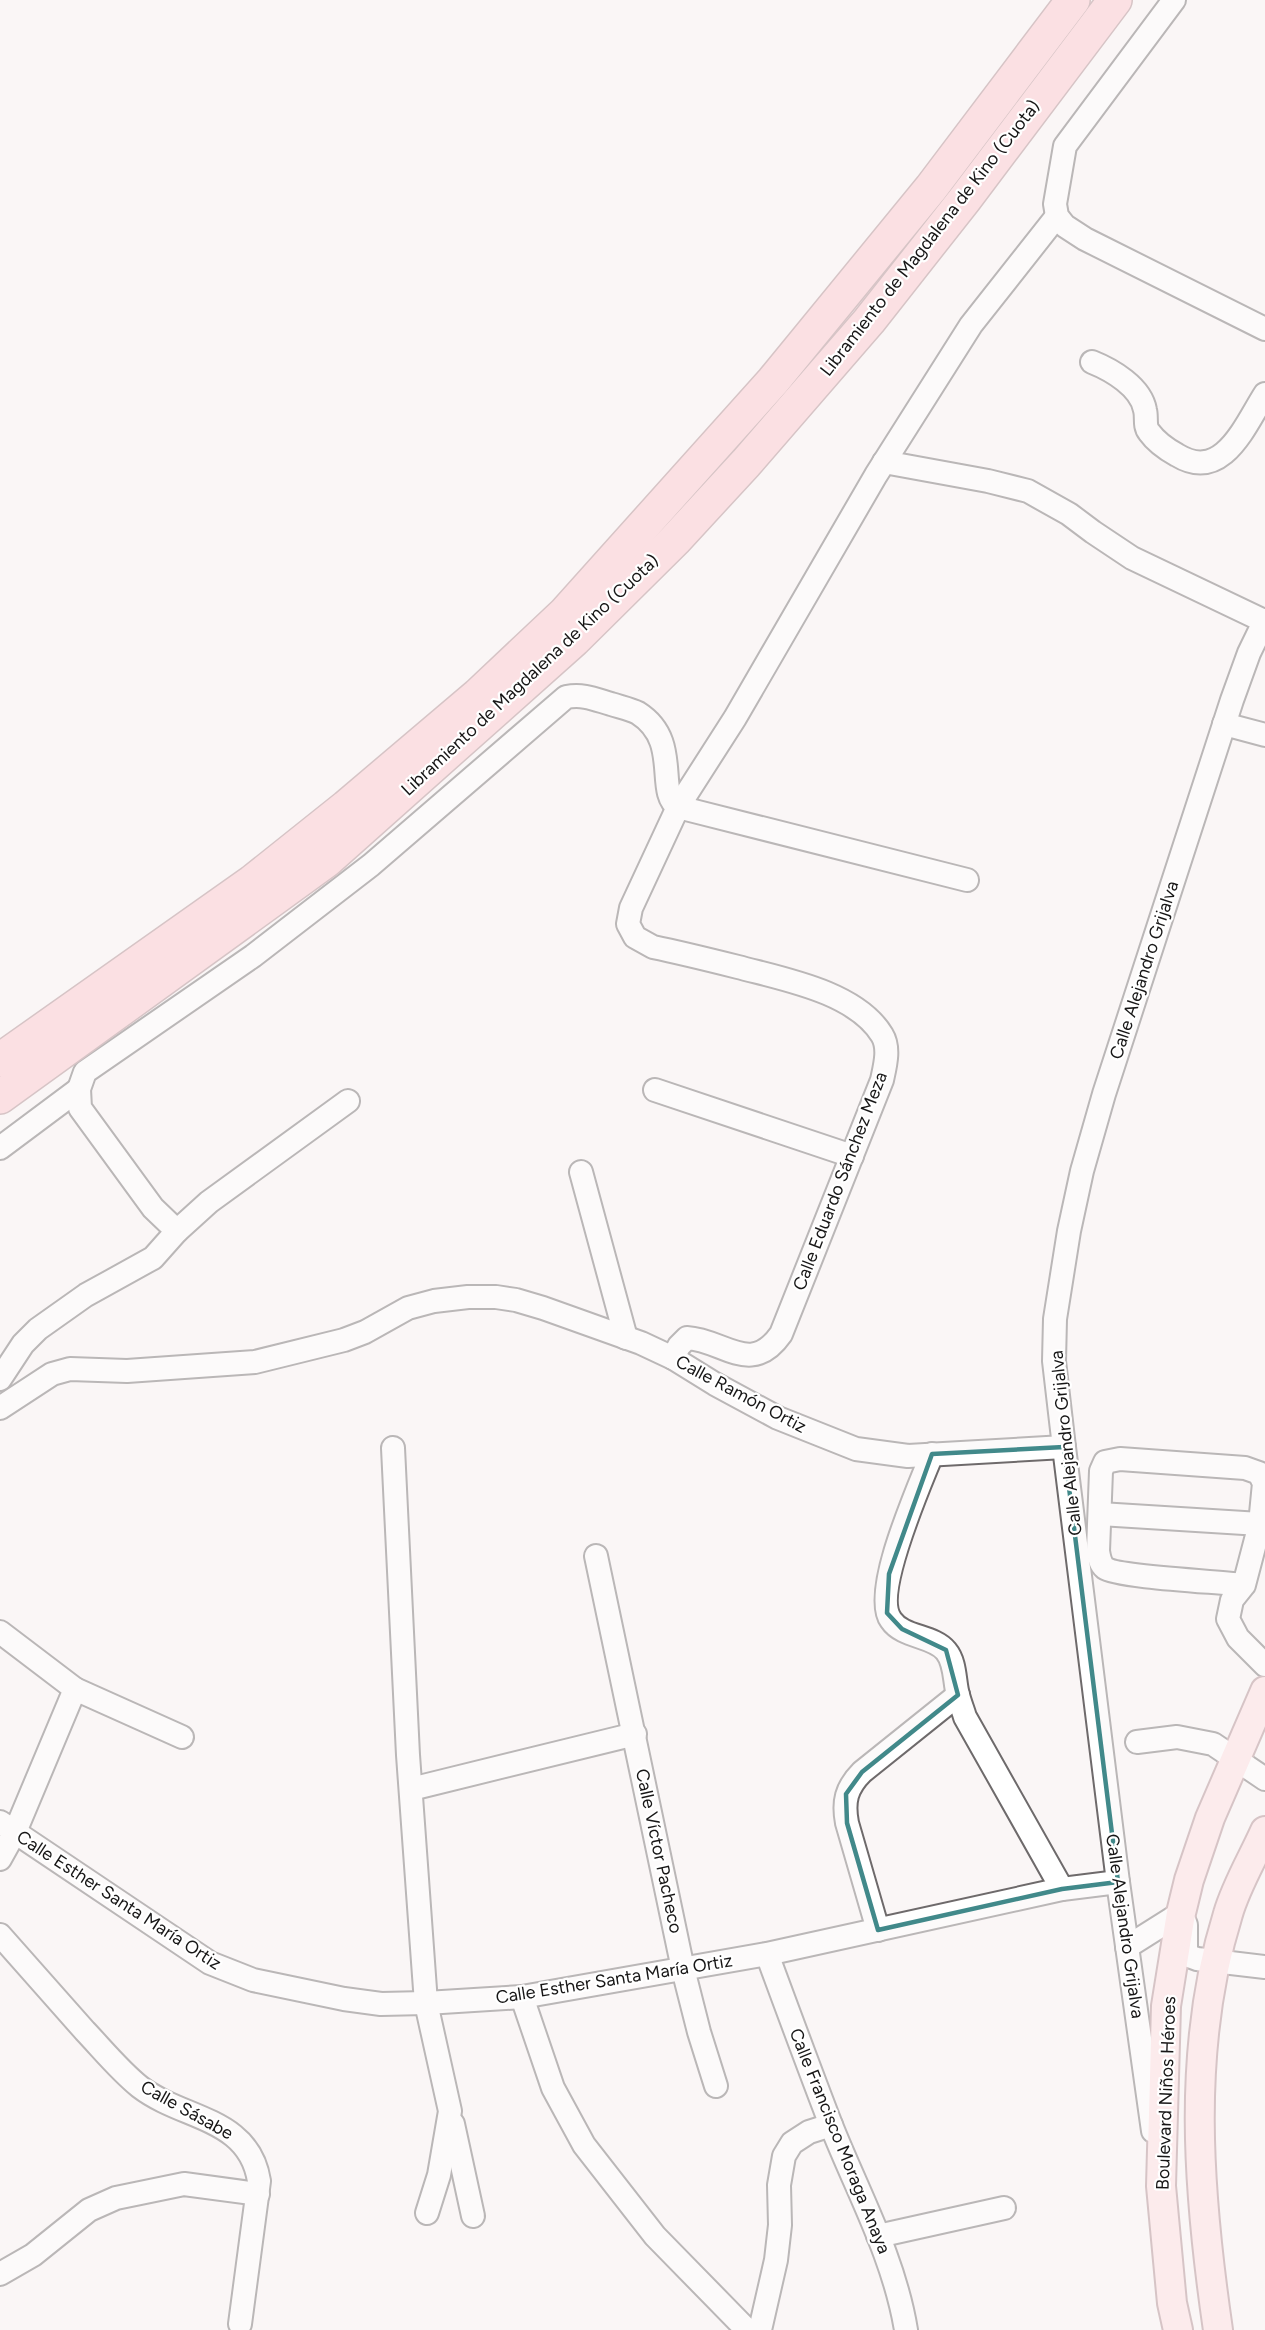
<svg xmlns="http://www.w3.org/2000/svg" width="1265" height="2330" font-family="Figtree,sans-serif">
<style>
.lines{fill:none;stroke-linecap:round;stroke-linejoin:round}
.minor-casing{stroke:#6e6a6b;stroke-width:26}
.major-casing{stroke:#ac888c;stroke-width:32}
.highway-casing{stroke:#ac888c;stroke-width:36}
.minor{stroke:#fff;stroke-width:22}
.major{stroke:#fedde0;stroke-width:28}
.highway{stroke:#fdc6cc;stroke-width:33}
.marked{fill:none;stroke:#41898a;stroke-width:4.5;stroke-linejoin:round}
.labels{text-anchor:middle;stroke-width:4.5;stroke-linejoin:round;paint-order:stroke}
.street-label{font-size:18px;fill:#171616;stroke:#fff}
</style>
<rect width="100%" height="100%" fill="#faf6f6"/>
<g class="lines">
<defs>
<g id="minor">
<path d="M1174,0L1065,146L1055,204L1057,216L1065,226L1085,239L1265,329"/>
<path d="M1092,362C1112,370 1141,387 1145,410C1147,417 1144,426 1149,432C1157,443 1166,449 1177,455C1223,483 1245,425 1265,394"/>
<path d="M884,462L988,481L1028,491L1069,514L1093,532L1132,558L1264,621"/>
<path d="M1224,724L1265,735"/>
<path d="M655,1090L852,1156"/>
<path d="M348,1101L209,1202L177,1231L153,1208L80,1108L79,1089L85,1072L253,956L371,865L566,697C584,694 594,699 611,704C620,707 630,709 638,713C682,741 655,792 678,807L967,880"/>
<path d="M0,1148L79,1089"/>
<path d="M581,1172L626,1338"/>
<path d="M673,1358L679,1346L687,1338C724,1340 751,1377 781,1334L882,1080C885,1066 890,1048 882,1035C856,992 783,979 738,967C710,960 682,953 653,947L635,937L628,924L631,908L678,807L735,718L876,475L971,325L1057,216"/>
<path d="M0,1379L23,1344L38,1329L86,1295L153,1258L177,1231"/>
<path d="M0,1408L52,1374L70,1369L127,1371L255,1362L344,1340L365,1332L408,1308L434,1301L468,1297H496L516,1300L543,1308L641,1343L673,1358L715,1384L778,1418L856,1449L908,1456L1064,1447"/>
<path d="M393,1448L408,1755L426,2003L450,2111L439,2175L427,2213"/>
<path d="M932,1454C920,1485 871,1593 891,1620C903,1638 933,1635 946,1651C956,1663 954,1681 958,1695C960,1703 963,1710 965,1717L1062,1889"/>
<path d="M1100,1514L1260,1524"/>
<path d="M596,1556L683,1969L699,2032L716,2086"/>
<path d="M1244,1585C1222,1582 1117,1577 1105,1568C1100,1564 1099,1557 1098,1551L1101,1471L1105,1462L1120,1459L1245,1468L1259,1473L1264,1483L1260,1524L1244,1585L1232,1600L1228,1619L1238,1638L1265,1665"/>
<path d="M0,1632L75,1689L15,1832L0,1859"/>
<path d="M75,1689L182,1737"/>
<path d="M1137,1742L1177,1737L1213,1744L1265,1779"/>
<path d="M411,1789L635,1734"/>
<path d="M0,1822L210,1963L253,1980L344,1999L381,2004L426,2003L522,1997L767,1954L1062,1889L1118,1882"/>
<path d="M878,1930L847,1823C843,1802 846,1788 862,1772L958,1695"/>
<path d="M0,1935C28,1967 57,1999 85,2031C103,2050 120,2071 140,2087C183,2120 249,2117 259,2181L240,2324"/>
<path d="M1127,1947L1181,1913L1186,1925V1950L1189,1956L1197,1959L1265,1967"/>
<path d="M767,1954C788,2011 809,2068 831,2125C858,2193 894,2257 906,2330"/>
<path d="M522,1997L553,2088L584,2145L655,2236L747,2330"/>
<path d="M453,2124L473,2216"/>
<path d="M1153,2131L1118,1882L1064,1447L1054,1361L1055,1319L1069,1231L1082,1171L1104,1094L1232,700L1249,653L1265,620"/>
<path d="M878,2236L1004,2208"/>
<path d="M0,2274L33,2255L89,2210L116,2198L184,2184L258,2194"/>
<path d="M760,2330L776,2260L780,2225L779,2185L784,2156L792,2143L809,2132L831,2125"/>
</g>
<g id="major">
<path d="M1178,2330L1172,2303L1161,2186L1166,2006L1181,1913L1189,1880L1210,1818L1265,1691"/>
<path d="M1218,2330C1198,2193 1186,2049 1228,1914C1236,1886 1253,1858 1265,1831"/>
</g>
<g id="highway">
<path d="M0,1060L252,882L346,807L478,695L565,613L773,381L931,188L1073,0"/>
<path d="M0,1097L326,861L574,640L675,540L746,463L869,321L965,199L1115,0"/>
</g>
</defs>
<use href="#minor" class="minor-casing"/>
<use href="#major" class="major-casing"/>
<use href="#highway" class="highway-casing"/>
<use href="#minor" class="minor"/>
<use href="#major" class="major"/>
<use href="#highway" class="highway"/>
</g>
<path d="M0 0H1265V2330H0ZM1064,1447L1118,1882L1062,1889L878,1930L847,1823L846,1794L862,1772L958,1695L946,1650L902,1629L887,1613L889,1574L932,1454Z" fill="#faf6f6" fill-opacity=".55" fill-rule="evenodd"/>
<path class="marked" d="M1064,1447L1118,1882L1062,1889L878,1930L847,1823L846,1794L862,1772L958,1695L946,1650L902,1629L887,1613L889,1574L932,1454Z"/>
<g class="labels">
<g class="street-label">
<text transform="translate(930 238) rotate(-52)" y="6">Libramiento de Magdalena de Kino (Cuota)</text>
<text transform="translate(530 675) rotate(-43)" y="6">Libramiento de Magdalena de Kino (Cuota)</text>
<text transform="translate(1144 970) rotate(-72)" y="6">Calle Alejandro Grijalva</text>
<text transform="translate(840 1181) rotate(-69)" y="6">Calle Eduardo Sánchez Meza</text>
<text transform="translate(741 1394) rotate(28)" y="6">Calle Ramón Ortiz</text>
<text transform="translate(1066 1443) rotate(-96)" y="6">Calle Alejandro Grijalva</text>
<text transform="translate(659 1851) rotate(78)" y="6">Calle Víctor Pacheco</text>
<text transform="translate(119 1900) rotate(33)" y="6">Calle Esther Santa María Ortiz</text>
<text transform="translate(1125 1926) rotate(82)" y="6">Calle Alejandro Grijalva</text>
<text transform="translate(614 1979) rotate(-9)" y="6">Calle Esther Santa María Ortiz</text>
<text transform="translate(1166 2093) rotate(-88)" y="6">Boulevard Niños Héroes</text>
<text transform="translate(187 2110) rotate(29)" y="6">Calle Sásabe</text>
<text transform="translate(840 2141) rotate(68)" y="6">Calle Francisco Moraga Anaya</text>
</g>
</g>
</svg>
